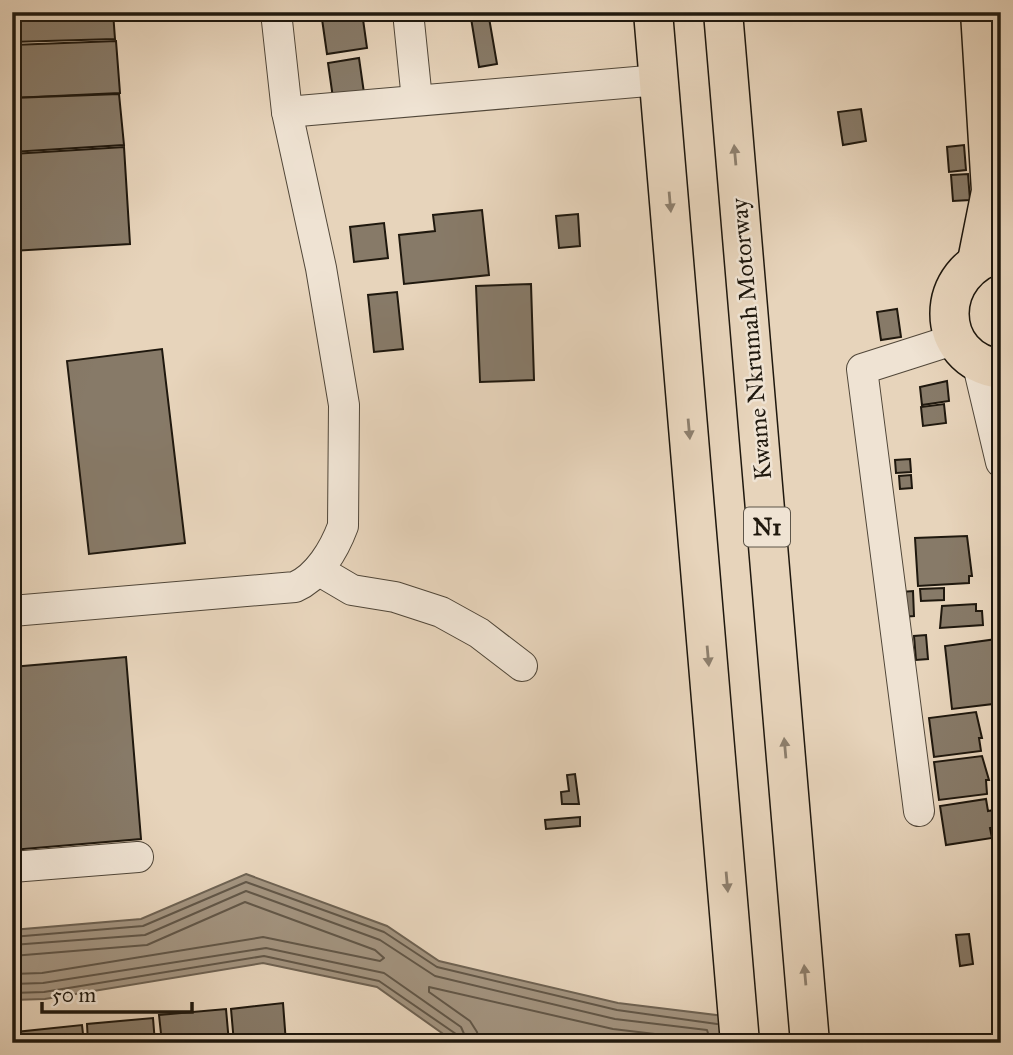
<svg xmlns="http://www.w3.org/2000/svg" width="1013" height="1055" font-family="'IM FELL Great Primer',serif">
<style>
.water{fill:#a39480;stroke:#6e6252;stroke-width:2}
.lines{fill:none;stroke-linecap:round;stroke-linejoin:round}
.shore{stroke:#615647;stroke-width:2}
.stream{stroke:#6e6252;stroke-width:6}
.building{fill:#877a68;stroke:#1f180e;stroke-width:2}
.minor-casing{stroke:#514739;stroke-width:32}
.major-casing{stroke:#1f180e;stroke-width:41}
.highway-casing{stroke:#1f180e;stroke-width:41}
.minor{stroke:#efe3d3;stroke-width:30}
.major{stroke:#e7d4bb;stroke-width:38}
.highway{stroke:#e7d4bb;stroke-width:38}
.oneway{fill:#8d7f6d}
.labels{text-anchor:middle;stroke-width:5;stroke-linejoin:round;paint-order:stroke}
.shield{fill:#efe3d3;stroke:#5d5549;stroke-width:2}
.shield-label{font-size:23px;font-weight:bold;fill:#1f180e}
.street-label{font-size:24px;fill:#1f180e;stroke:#efe3d3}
</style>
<rect width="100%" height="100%" fill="#e7d4bb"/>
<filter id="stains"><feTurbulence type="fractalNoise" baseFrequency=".00286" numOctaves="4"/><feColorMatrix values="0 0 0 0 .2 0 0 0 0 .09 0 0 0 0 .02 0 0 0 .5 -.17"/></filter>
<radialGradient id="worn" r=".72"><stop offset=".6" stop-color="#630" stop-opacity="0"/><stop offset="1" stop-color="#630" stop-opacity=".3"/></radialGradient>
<path class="water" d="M246,874L387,926L439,961L618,1003L724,1016L726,1043H456L377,987L263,963L45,999L12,1000V930L141,919Z"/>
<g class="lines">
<g class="shore">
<path d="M12,937L143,926L246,882L384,932L437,967L617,1010L717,1024"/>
<path d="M12,945L145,935L246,891L380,940L435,976L615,1019L707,1030L711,1043"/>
<path d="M12,956L147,945L245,902L375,950L384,958L380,961L263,937L42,973L12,974"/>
<path d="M12,984L43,983L266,948L384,973L461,1027L468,1043"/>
<path d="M12,993L44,992L264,956L379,981L456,1034L459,1043"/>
<path d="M479,1043L477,1032L470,1021L429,992V987L613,1029L697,1039L700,1043"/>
</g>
<path class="stream" d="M948,1043L1001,1038"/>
</g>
<g class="building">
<path d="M12,12H113L115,39L12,42Z"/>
<path d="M321,12H362L367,48L327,54Z"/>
<path d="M470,12H488L497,64L479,67Z"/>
<path d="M116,41L120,93L12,98V45Z"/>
<path d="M359,58L364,93L333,98L328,63Z"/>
<path d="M119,94L124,145L12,152V98Z"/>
<path d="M861,109L866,141L843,145L838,112Z"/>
<path d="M964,145L966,170L949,172L947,147Z"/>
<path d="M124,147L130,244L12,251V154Z"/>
<path d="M968,174L970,200L953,201L951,175Z"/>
<path d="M482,210L489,275L404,284L399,235L435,231L433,215Z"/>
<path d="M578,214L580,246L559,248L556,216Z"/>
<path d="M384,223L388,258L354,262L350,227Z"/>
<path d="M531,284L534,380L480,382L476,286Z"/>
<path d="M397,292L403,349L374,352L368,295Z"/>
<path d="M897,309L901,337L881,340L877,312Z"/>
<path d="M162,349L185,543L89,554L67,361Z"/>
<path d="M947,381L949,401L922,405L920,387Z"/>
<path d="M944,404L946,423L923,426L921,407Z"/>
<path d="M910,459L911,472L896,473L895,460Z"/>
<path d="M911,475L912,488L900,489L899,476Z"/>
<path d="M967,536L972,576H969V583L918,586L915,538Z"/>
<path d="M944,588V600L921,601L920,589Z"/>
<path d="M913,591L914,616L902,617L901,592Z"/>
<path d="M976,604V611H982L983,625L940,628L942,606Z"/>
<path d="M926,635L928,659L916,660L914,636Z"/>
<path d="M997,639L1001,703L952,709L945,646Z"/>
<path d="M126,657L141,839L12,850V667Z"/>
<path d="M976,712L982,738H979L981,751L934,757L929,718Z"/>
<path d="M982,756L989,780H986L987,794L939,800L934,762Z"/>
<path d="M575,774L579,804H562L561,792L569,791L567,775Z"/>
<path d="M986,799L988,811L994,810L996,827L990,828L992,838L946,845L940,806Z"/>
<path d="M580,817V826L546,829L545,820Z"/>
<path d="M969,934L973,964L960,966L956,935Z"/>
<path d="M283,1003L286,1043H234L231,1009Z"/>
<path d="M226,1009L229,1043H162L159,1015Z"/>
<path d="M153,1018L155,1043H88L87,1024Z"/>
<path d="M82,1025L84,1043H16V1032Z"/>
</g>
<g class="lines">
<defs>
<g id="minor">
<path d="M408,12L417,100"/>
<path d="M287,112L659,80"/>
<path d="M977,361L1001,462"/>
<path d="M318,570L352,590L395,597L441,612L479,633L522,666"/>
<path d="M12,611L295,587C318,577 334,550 343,526L344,405L321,268L287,112L276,12"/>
<path d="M919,811L862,369L956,339"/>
<path d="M12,867L138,857"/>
</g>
<g id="major">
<path d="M1000,253C933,269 932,360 1001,369"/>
<path d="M977,261L991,191L980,12"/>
</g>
<g id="highway">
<path d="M653,12L740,1043"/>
<path d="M723,12L810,1043"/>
</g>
</defs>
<use href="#minor" class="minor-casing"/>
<use href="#major" class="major-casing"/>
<use href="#highway" class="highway-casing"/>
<use href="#minor" class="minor"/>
<use href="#major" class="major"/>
<use href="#highway" class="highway"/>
</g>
<defs><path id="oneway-solid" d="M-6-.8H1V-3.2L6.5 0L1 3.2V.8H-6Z" transform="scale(1.75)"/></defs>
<g class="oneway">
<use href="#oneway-solid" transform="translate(735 155) rotate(-95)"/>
<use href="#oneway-solid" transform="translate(670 202) rotate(85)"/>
<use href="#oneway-solid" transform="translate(689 429) rotate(85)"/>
<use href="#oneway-solid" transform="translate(708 656) rotate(85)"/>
<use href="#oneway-solid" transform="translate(785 748) rotate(-95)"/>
<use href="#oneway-solid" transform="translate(727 882) rotate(85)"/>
<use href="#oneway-solid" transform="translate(805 975) rotate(-95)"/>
</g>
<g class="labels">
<rect class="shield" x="744" y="507.5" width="46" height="39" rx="5"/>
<g class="shield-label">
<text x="767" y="535">N1</text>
</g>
<g class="street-label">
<text transform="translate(751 339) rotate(-95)" y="8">Kwame Nkrumah Motorway</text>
</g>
</g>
<rect width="1013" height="1055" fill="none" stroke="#e7d4bb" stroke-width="42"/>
<rect x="14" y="14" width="985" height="1027" fill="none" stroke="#1f180e" stroke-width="3.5"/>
<rect x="21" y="21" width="971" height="1013" fill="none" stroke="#1f180e" stroke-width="2"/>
<path d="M42 1002v10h150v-10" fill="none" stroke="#1f180e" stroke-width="3.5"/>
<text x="52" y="1002" font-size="21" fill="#1f180e" stroke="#efe3d3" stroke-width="5" paint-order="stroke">50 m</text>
<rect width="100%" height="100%" filter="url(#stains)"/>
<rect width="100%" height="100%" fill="url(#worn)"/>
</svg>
